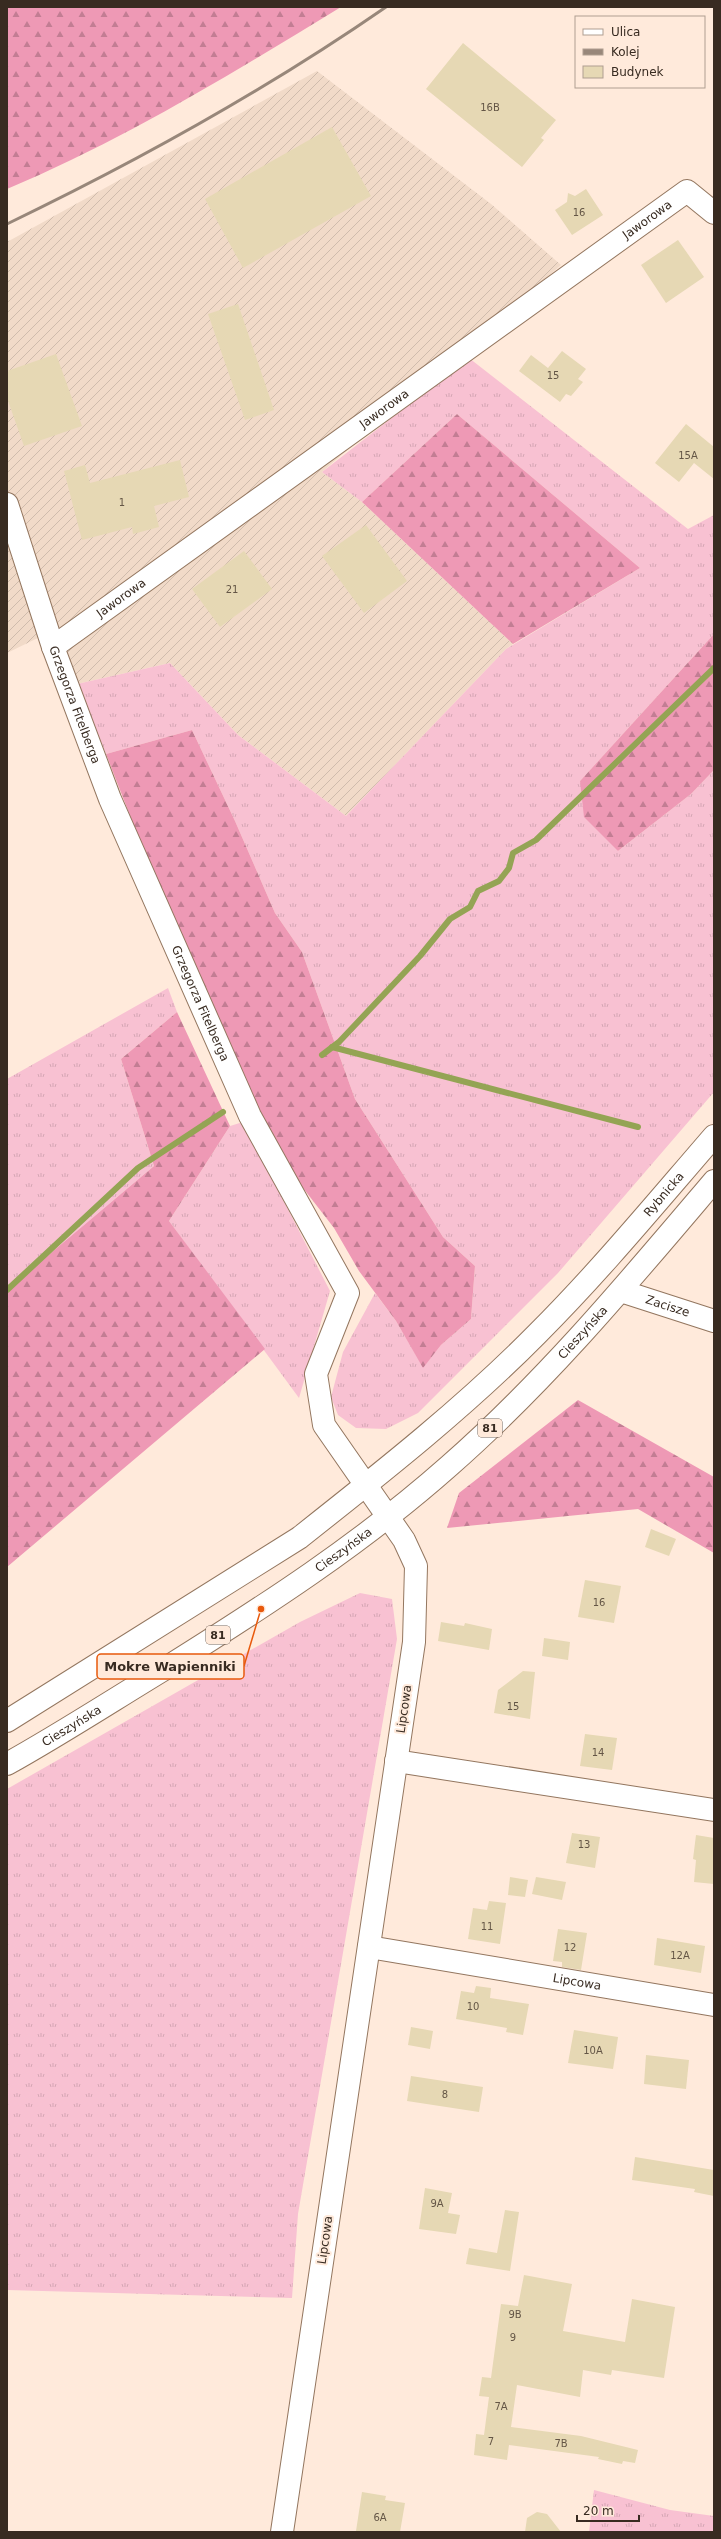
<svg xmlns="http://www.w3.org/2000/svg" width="721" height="2539" font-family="'DejaVu Sans',sans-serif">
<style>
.industrial{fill:url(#industrial-furrows)}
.grass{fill:url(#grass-tufts)}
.forest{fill:url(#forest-firs)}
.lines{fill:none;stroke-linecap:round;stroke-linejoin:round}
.stream{stroke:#94a454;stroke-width:6}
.building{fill:#e6d8b4}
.minor-casing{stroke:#93765f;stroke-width:24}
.major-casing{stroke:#93765f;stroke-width:24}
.minor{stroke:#fff;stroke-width:22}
.major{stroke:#fff;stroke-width:22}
.rail{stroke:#98877a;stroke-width:3}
.labels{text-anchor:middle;stroke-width:4;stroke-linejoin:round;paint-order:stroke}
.number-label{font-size:10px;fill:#645646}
.shield{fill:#ffeadb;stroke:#746459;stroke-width:1}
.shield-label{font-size:11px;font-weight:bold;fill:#382b21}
.street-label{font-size:12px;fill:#382b21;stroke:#ffeadb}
.leader{fill:none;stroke:#e8590c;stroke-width:1.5}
.callout-dot{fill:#e8590c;stroke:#ffeadb;stroke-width:1.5}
.callout{fill:#ffeadb;stroke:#e8590c;stroke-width:1.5}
.callout-label{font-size:13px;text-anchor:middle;font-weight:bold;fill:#382b21}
</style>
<defs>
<pattern id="industrial-furrows" width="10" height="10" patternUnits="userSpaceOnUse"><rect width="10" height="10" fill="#f1dac8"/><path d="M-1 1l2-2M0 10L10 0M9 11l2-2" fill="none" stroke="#cfbbac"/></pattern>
<pattern id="grass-tufts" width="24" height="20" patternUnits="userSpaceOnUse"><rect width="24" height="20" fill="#f8c1d2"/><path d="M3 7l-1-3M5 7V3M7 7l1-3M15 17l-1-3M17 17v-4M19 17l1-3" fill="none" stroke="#d5a6b4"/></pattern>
<pattern id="forest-firs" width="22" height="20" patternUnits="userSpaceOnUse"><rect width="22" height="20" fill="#ee99b5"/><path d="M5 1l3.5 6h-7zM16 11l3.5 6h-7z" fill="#c27d93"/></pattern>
</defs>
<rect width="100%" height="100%" fill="#ffeadb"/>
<g class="industrial">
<path d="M317,71L491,204L561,265L322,472L362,502L513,644L506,649L346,816L238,735L170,663L77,684L7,509V242Z"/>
<path d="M7,544L46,634L7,653Z"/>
</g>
<g class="grass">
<path d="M469,358L688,529L714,515V634L580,781L618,851L691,794L714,770V1092L558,1273L418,1413L386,1429L356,1428L338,1415L331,1397L343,1352L375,1293L396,1321L423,1367L441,1345L471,1319L475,1266L443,1237L355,1099L302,952L275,913L235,821L192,730L106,754L77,684L170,663L238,735L346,816L506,649L640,568L457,414L362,502L322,472Z"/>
<path d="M168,988L177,1012L121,1059L154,1166L7,1290V1079Z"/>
<path d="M243,1122L330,1291L299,1398L169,1221L230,1126Z"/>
<path d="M360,1593L392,1599L397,1639L298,2214L292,2298L7,2290V1789L300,1622Z"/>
<path d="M594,2490L670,2510L714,2516V2532H589Z"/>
</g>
<g class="forest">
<path d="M7,7H341C233,73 124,140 7,189Z"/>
<path d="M457,414L640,568L513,644L362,502Z"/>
<path d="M714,634V770L691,794L618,851L584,817L580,781Z"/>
<path d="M192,730L235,821L275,913L302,952L355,1099L443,1237L475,1266L471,1319L441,1345L423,1368L396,1321L359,1271L334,1228L293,1175L268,1138L193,959L155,880L106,754Z"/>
<path d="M177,1012L230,1126L169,1221L265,1349L7,1567V1290L154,1166L121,1059Z"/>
<path d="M578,1400L714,1477V1553L638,1509L447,1528L459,1493Z"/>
</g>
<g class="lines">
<g class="stream">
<path d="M332,1047L638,1127"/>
<path d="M322,1055L339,1042L420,956L450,919L470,907L478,891L499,881L509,868L513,853L536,840L714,668"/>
<path d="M7,1290L138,1168L223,1112"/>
</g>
</g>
<g class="building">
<path d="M463,43L556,120L541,138L544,140L522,167L426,89Z"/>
<path d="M332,127L371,196L243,268L205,199Z"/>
<path d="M586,189L603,215L572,235L555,210L567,202L568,193L575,196Z"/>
<path d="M678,240L704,277L666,303L641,265Z"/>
<path d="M238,304L274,410L245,420L208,314Z"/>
<path d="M562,351L586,369L578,379L583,382L571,396L566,394L560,402L519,371L531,355L548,368Z"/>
<path d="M56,354L82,426L24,446L7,398V371Z"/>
<path d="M686,424L714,447V479L694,463L679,482L655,463Z"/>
<path d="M180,460L189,497L154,506L159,527L133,534L132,527L82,540L64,471L85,465L90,483Z"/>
<path d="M366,525L407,581L364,613L322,556Z"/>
<path d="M244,551L272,589L220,627L192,589Z"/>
<path d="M651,1529L676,1539L669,1556L645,1547Z"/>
<path d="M585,1580L621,1586L614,1623L578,1617Z"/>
<path d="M441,1622L464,1626L465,1623L492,1629L489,1650L438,1641Z"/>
<path d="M544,1638L570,1642L568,1660L542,1656Z"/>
<path d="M523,1671L535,1672L530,1719L494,1713L498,1690Z"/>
<path d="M585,1734L617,1738L612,1770L580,1766Z"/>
<path d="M572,1833L600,1837L595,1868L566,1863Z"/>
<path d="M696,1835L714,1838V1884L694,1882L696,1860L693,1859Z"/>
<path d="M510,1877L528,1880L525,1897L508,1895Z"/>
<path d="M536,1877L566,1882L562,1900L532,1894Z"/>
<path d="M489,1901L506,1903L500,1944L468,1939L473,1908L487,1910Z"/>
<path d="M558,1929L587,1933L581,1970L562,1967V1962L553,1961Z"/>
<path d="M657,1938L705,1946L701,1973L654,1965Z"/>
<path d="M476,1986L491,1988L490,1998L529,2004L523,2035L506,2032L507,2028L456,2019L461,1991L474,1993Z"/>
<path d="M411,2027L433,2031L430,2049L408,2045Z"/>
<path d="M574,2030L618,2037L613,2069L568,2063Z"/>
<path d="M646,2055L689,2060L686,2089L644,2084Z"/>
<path d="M411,2076L483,2087L479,2112L407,2101Z"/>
<path d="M635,2157L714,2170V2196L694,2192L695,2189L632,2180Z"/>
<path d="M425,2188L452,2193L448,2213L460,2215L456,2234L419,2229Z"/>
<path d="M505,2210L519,2212L510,2271L466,2264L469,2248L497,2253Z"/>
<path d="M524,2275L572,2284L563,2331L625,2342L632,2299L675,2307L664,2378L612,2370L611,2375L583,2370L580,2397L517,2385L511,2427L581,2436L638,2450L635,2463L623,2461L622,2464L598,2459L599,2457L509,2445L507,2460L474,2455L476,2434L484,2435L489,2397L479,2396L482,2377L491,2378L501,2304L518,2306Z"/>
<path d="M362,2492L386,2496L385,2500L405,2503L400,2532L356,2531Z"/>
<path d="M537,2512L547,2514L561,2532H525L527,2518Z"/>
</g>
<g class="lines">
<defs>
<g id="minor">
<path id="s1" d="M7,504L53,647L110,799L250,1116L348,1293L316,1374L324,1425L404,1540L416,1566L414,1642L282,2532"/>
<path id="s2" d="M53,647L687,191L714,213"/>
<path id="s3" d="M621,1291L714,1321"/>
<path d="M396,1761L714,1810"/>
<path id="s4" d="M369,1947L714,2005"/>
</g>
<g id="major">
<path id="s5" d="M7,1721L299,1538C380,1474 464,1408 537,1334C600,1271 656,1203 714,1136"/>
<path id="s6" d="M7,1764C61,1734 113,1700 166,1668C265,1606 361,1544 449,1466C547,1380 630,1280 714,1181"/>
</g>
</defs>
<use href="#minor" class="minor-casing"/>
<use href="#major" class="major-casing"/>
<use href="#minor" class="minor"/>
<use href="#major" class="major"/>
<path class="rail" d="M7,224C138,161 266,90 386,7"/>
</g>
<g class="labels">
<g class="number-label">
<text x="490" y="111">16B</text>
<text x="579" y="216">16</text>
<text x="553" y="379">15</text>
<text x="688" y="459">15A</text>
<text x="122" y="506">1</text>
<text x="232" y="593">21</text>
<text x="599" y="1606">16</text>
<text x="513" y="1710">15</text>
<text x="598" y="1756">14</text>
<text x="584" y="1848">13</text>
<text x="487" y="1930">11</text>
<text x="570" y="1951">12</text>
<text x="680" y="1959">12A</text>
<text x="473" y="2010">10</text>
<text x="593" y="2054">10A</text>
<text x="445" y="2098">8</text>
<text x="437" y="2207">9A</text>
<text x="515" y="2318">9B</text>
<text x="513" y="2341">9</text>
<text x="501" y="2410">7A</text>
<text x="491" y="2445">7</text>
<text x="561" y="2447">7B</text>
<text x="380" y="2521">6A</text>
</g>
<g class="shield">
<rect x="478" y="1419" width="24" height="18" rx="3"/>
<rect x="206" y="1626" width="24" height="18" rx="3"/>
</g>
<g class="shield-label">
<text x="490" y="1432">81</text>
<text x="218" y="1639">81</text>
</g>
<g class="street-label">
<text dy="4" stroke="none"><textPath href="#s2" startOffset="732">Jaworowa</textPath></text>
<text dy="4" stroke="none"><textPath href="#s2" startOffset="408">Jaworowa</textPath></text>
<text dy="4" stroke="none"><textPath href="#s2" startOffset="84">Jaworowa</textPath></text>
<text dy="4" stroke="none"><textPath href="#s1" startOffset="212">Grzegorza Fitelberga</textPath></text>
<text dy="4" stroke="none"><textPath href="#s1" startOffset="536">Grzegorza Fitelberga</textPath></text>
<text dy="4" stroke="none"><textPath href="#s5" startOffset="847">Rybnicka</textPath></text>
<text dy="4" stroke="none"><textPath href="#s3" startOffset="49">Zacisze</textPath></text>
<text dy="4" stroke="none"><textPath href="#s6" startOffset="723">Cieszyńska</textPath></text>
<text dy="4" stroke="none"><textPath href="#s6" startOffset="399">Cieszyńska</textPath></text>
<text transform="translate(404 1709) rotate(-82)" y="4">Lipcowa</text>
<text dy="4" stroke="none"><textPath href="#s6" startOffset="75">Cieszyńska</textPath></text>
<text dy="4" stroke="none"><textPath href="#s4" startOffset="211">Lipcowa</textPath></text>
<text transform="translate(325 2240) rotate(-82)" y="4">Lipcowa</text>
</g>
</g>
<path class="leader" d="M261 1609L244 1666"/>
<circle class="callout-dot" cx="261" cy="1609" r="4"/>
<rect class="callout" x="97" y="1654" width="147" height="25" rx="4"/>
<g class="callout-label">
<text x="170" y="1671">Mokre Wapienniki</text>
</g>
<rect width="721" height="2539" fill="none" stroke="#382b21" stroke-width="16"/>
<rect x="575" y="16" width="130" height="72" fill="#ffeadb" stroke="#af9e91"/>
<rect x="583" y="29" width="20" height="6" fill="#ffffff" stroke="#af9e91"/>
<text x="611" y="36" font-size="12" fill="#382b21">Ulica</text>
<rect x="583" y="49" width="20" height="6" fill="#98877a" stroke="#af9e91"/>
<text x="611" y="56" font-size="12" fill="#382b21">Kolej</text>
<rect x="583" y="66" width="20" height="12" fill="#e6d8b4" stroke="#af9e91"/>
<text x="611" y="76" font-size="12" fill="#382b21">Budynek</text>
<path d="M577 2515v6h62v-6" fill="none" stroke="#382b21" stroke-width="2"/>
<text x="583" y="2515" font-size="12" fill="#382b21" stroke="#ffeadb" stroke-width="3" paint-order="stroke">20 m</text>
</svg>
